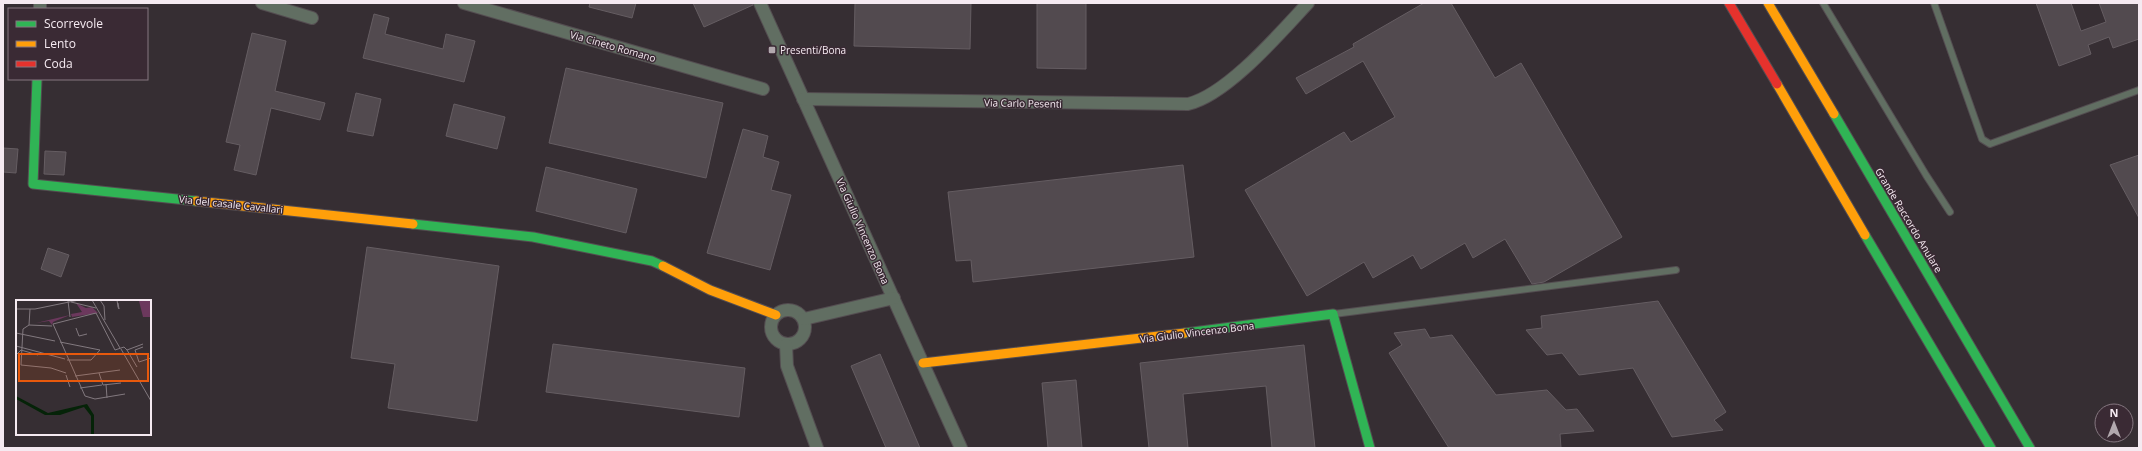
<svg xmlns="http://www.w3.org/2000/svg" width="2142" height="451" font-family="'Open Sans',sans-serif">
<style>
.building{fill:#524a4f;stroke:#655d62}
.lines{fill:none;stroke-linecap:round;stroke-linejoin:round}
.lane-casing{stroke:#544d51;stroke-width:8}
.street-casing{stroke:#544d51;stroke-width:14}
.fast-casing{stroke:#544d51;stroke-width:11}
.slow-casing{stroke:#544d51;stroke-width:11}
.jam-casing{stroke:#544d51;stroke-width:11}
.lane{stroke:#616e62;stroke-width:6}
.street{stroke:#616e62;stroke-width:12}
.fast{stroke:#30b455;stroke-width:9}
.slow{stroke:#ff9f0a;stroke-width:9}
.jam{stroke:#e5322d;stroke-width:9}
.poi-dot{fill:#b2a8ae;stroke:#3a2a34;stroke-width:1.5}
.labels{text-anchor:middle;stroke-width:3;stroke-linejoin:round;paint-order:stroke}
.street-label{font-size:10px;fill:#f5eaf1;stroke:#3a2a34}
.poi-label{font-size:10px;fill:#f5eaf1;stroke:#3a2a34;text-anchor:start}
.inset-road{fill:none;stroke:#82797f;stroke-width:1}
.view{fill:#e8590c;fill-opacity:0.15;stroke:#e8590c;stroke-width:2}
.inset-edge{fill:none;stroke:#f5eaf1;stroke-width:2}
</style>
<rect width="100%" height="100%" fill="#362e33"/>
<g class="building">
<path d="M590,3H636L632,18L589,7Z"/>
<path d="M693,3H753V5L704,27Z"/>
<path d="M855,3H971L970,49L854,46Z"/>
<path d="M1037,3H1086V69L1037,68Z"/>
<path d="M1424,3H1451L1495,78L1521,63L1622,237L1544,282L1532,284L1505,239L1473,258L1465,243L1421,269L1413,255L1373,278L1364,262L1307,296L1245,190L1344,132L1351,142L1395,117L1363,61L1306,94L1296,78L1354,47L1353,44Z"/>
<path d="M2036,3H2071L2081,31L2106,22L2099,3H2139V39L2113,48L2109,37L2088,45L2091,54L2059,66Z"/>
<path d="M374,14L389,18L385,34L443,49L446,34L475,41L464,82L363,58Z"/>
<path d="M252,33L286,41L275,91L325,103L320,120L271,108L256,175L234,170L240,145L226,142Z"/>
<path d="M566,68L723,103L706,178L549,143Z"/>
<path d="M356,93L381,99L373,136L347,131Z"/>
<path d="M454,104L505,117L497,149L446,136Z"/>
<path d="M743,129L768,136L763,157L779,162L771,190L791,195L770,270L707,253Z"/>
<path d="M3,148L18,149L16,173L3,172Z"/>
<path d="M45,151L66,152L64,175L44,174Z"/>
<path d="M2139,155V218L2110,165Z"/>
<path d="M1183,165L1194,257L973,282L971,260L956,261L948,192Z"/>
<path d="M546,167L637,189L626,233L536,211Z"/>
<path d="M367,247L499,266L477,421L388,408L395,364L351,358Z"/>
<path d="M48,248L69,255L61,277L41,269Z"/>
<path d="M1658,301L1726,412L1714,420L1723,430L1672,437L1633,368L1579,375L1562,353L1547,355L1526,330L1542,328L1541,316Z"/>
<path d="M1425,329L1430,338L1452,335L1496,395L1547,390L1566,410L1577,409L1594,431L1560,434L1561,448H1449L1389,353L1402,345L1394,333Z"/>
<path d="M553,344L745,368L739,417L546,392Z"/>
<path d="M1304,345L1315,448H1272L1266,386L1183,394L1188,448H1149L1140,363Z"/>
<path d="M880,354L920,448H886L851,366Z"/>
<path d="M1076,380L1082,448H1048L1042,383Z"/>
</g>
<g class="lines">
<defs>
<g id="lane">
<path d="M1823,3L1926,175L1950,212"/>
<path d="M1934,3L1982,139L1990,144L2139,90"/>
<path d="M1334,314L1676,270"/>
</g>
<g id="street">
<path d="M262,3L312,18"/>
<path d="M464,3L763,89"/>
<path d="M760,3L961,448"/>
<path d="M40,9V3"/>
<path d="M803,99L1188,104C1227,95 1280,33 1308,3"/>
<circle cx="788" cy="327" r="17"/>
<path d="M804,319L894,298"/>
<path d="M786,345L787,366L817,448"/>
</g>
<g id="fast">
<path d="M37,79L33,184L196,201"/>
<path d="M1834,114L2030,448"/>
<path d="M413,224L533,237L652,261L663,266"/>
<path d="M1865,235L1991,448"/>
<path d="M1185,333L1333,314L1370,448"/>
</g>
<g id="slow">
<path d="M1768,3L1834,114"/>
<path d="M1777,84L1865,235"/>
<path d="M196,201L413,224"/>
<path d="M663,266L710,290L776,315"/>
<path d="M923,363L1185,333"/>
</g>
<path id="jam" d="M1729,3L1777,84"/>
</defs>
<use href="#lane" class="lane-casing"/>
<use href="#street" class="street-casing"/>
<use href="#fast" class="fast-casing"/>
<use href="#slow" class="slow-casing"/>
<use href="#jam" class="jam-casing"/>
<use href="#lane" class="lane"/>
<use href="#street" class="street"/>
<use href="#fast" class="fast"/>
<use href="#slow" class="slow"/>
<use href="#jam" class="jam"/>
</g>
<rect class="poi-dot" x="768" y="46" width="8" height="8" rx="2"/>
<g class="labels">
<g class="street-label">
<text transform="translate(613 46) rotate(16)" y="4">Via Cineto Romano</text>
<text transform="translate(1023 103) rotate(1)" y="4">Via Carlo Pesenti</text>
<text transform="translate(231 204) rotate(6)" y="4">Via del casale Cavallari</text>
<text transform="translate(1909 220) rotate(59)" y="4">Grande Raccordo Anulare</text>
<text transform="translate(863 231) rotate(66)" y="4">Via Giulio Vincenzo Bona</text>
<text transform="translate(1197 332) rotate(-7)" y="4">Via Giulio Vincenzo Bona</text>
</g>
<g class="poi-label">
<text x="780" y="54">Presenti/Bona</text>
</g>
</g>
<g transform="translate(16 300)">
<rect width="135" height="135" fill="#362e33"/>
<path d="M135,0V17H127L123,1ZM60,3L70,8L76,7L82,13L56,17L55,14L66,12ZM54,15L37,22L36,25L33,21L20,23Z" fill="#6c385d"/>
<path d="M0,96L32,113L71,104L78,115V135H75V116L68,107L44,115H29L0,99Z" fill="#052308"/>
<path class="inset-road" d="M76,0L104,48M84,0L88,6L89,20M101,0L102,7L103,9L102,3M52,1L54,17M55,2L80,8M0,9H19L63,0M13,25L7,29L5,65L35,68L50,73M13,25L36,26M13,25L14,9M60,28L63,36L71,34M0,33L39,41M44,42L84,50L75,60H51M0,46L49,59M108,47L99,50L80,13L37,24L69,96L79,99L109,94M108,47L111,50L127,44M127,47L119,50L123,62L135,58M105,49L135,101M111,50L121,67M0,55L5,50L22,55M83,73L87,85L105,83M50,75L54,87M59,76L104,70M90,84L91,98M64,88L86,85"/>
<path class="view" d="M3,54H132V81H3Z"/>
<rect width="135" height="135" class="inset-edge"/>
</g>
<rect width="2142" height="451" fill="none" stroke="#f5eaf1" stroke-width="8"/>
<rect x="8" y="8" width="140" height="72" fill="#3a2a34" stroke="#857780"/>
<rect x="16" y="21" width="20" height="6" fill="#30b455" stroke="#857780"/>
<text x="44" y="28" font-size="12" fill="#f5eaf1">Scorrevole</text>
<rect x="16" y="41" width="20" height="6" fill="#ff9f0a" stroke="#857780"/>
<text x="44" y="48" font-size="12" fill="#f5eaf1">Lento</text>
<rect x="16" y="61" width="20" height="6" fill="#e5322d" stroke="#857780"/>
<text x="44" y="68" font-size="12" fill="#f5eaf1">Coda</text>
<g transform="translate(2114 423)"><circle r="19" fill="#3a2a34" stroke="#857780"/>
<path d="M0-3L7 15L0 10L-7 15Z" fill="#b2a8ae"/>
<text y="-6" font-size="11" font-weight="bold" text-anchor="middle" fill="#f5eaf1">N</text>
</g>
</svg>
